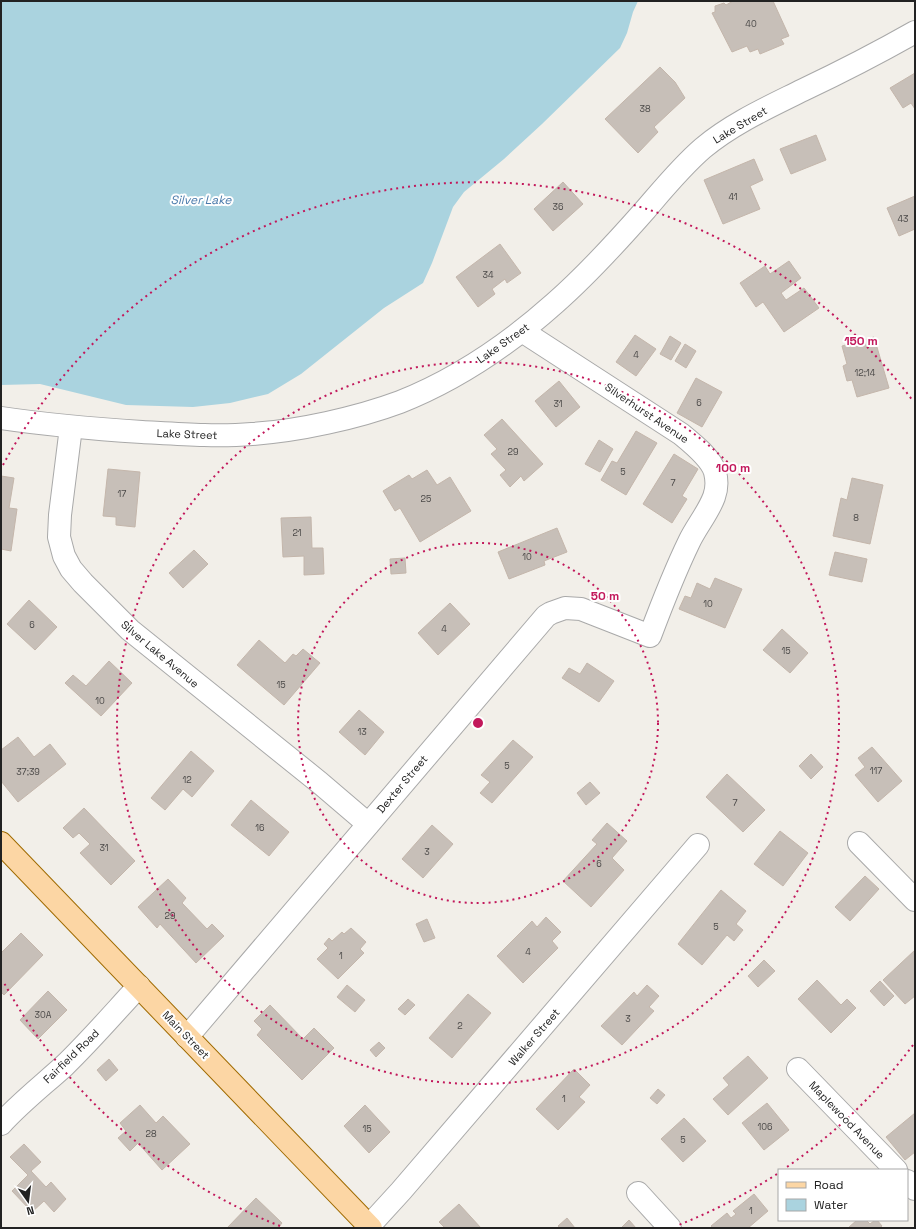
<svg xmlns="http://www.w3.org/2000/svg" width="916" height="1229" font-family="'Space Grotesk',sans-serif">
<style>
.water{fill:#aad3df}
.building{fill:#c7bfb8;stroke:#c4b6ab}
.lines{fill:none;stroke-linecap:round;stroke-linejoin:round}
.minor-casing{stroke:#a9a9a9;stroke-width:24}
.major-casing{stroke:#a06b00;stroke-width:24}
.minor{stroke:#fff;stroke-width:22}
.major{stroke:#fcd6a4;stroke-width:22}
.ring{fill:none;stroke:#c2185b;stroke-width:2;stroke-dasharray:2 4}
.labels{text-anchor:middle;stroke-width:4;stroke-linejoin:round;paint-order:stroke}
.number-label{font-size:9px;fill:#4b4948}
.street-label{font-size:11px;fill:#222;stroke:#fff}
.water-label{font-size:12px;font-style:italic;fill:#4a7aab;stroke:#fff}
.centre{fill:#c2185b;stroke:#fff;stroke-width:2}
.ring-label{font-size:12px;text-anchor:middle;font-weight:bold;fill:#c2185b;stroke:#fff;stroke-width:4;stroke-linejoin:round;paint-order:stroke}
</style>
<rect width="100%" height="100%" fill="#f2efe9"/>
<path class="water" d="M1,1H638L633,12L627,33L620,48L542,124L504,159L464,192L453,207L432,263L423,283L384,308L301,374L268,394L230,403L193,407L126,405L40,384L1,385Z"/>
<g class="building">
<path d="M733,1H773L789,36L781,39L784,44L760,54L758,49L750,52L747,46L732,52L712,13L715,12V6L724,3L726,5Z"/>
<path d="M660,67L675,82L685,98L654,127L658,132L638,153L605,119Z"/>
<path d="M915,73V109L911,103L903,108L890,88Z"/>
<path d="M816,135L826,160L791,174L780,149Z"/>
<path d="M754,159L763,180L750,186L760,209L723,224L704,180Z"/>
<path d="M563,182L583,204L553,231L534,209Z"/>
<path d="M915,196V229L899,236L887,208Z"/>
<path d="M500,244L521,273L507,283L505,279L492,289L495,294L478,307L456,277Z"/>
<path d="M789,261L801,278L781,293L786,300L804,288L819,308L784,332L763,302L756,307L740,283L765,266L770,274Z"/>
<path d="M635,335L656,349L636,376L616,362Z"/>
<path d="M670,336L681,343L671,360L660,354Z"/>
<path d="M874,337L889,388L857,397L852,380L847,381L843,366L847,364L842,346Z"/>
<path d="M685,344L696,351L686,368L675,361Z"/>
<path d="M696,378L722,392L702,427L677,413Z"/>
<path d="M559,381L580,407L556,427L535,401Z"/>
<path d="M502,419L543,464L524,481L521,476L510,487L500,475L506,470L491,454L497,449L484,435Z"/>
<path d="M636,431L657,443L626,495L601,480L612,461L617,463Z"/>
<path d="M599,440L613,449L600,472L585,464Z"/>
<path d="M674,454L698,469L682,496L687,499L672,523L643,504Z"/>
<path d="M108,469L140,472L135,527L116,525V517L103,516Z"/>
<path d="M427,470L437,485L450,477L471,511L420,542L400,508L395,511L383,491L409,475L412,479Z"/>
<path d="M1,476L14,478L9,508L17,509L11,551L1,549Z"/>
<path d="M852,478L883,485L870,544L833,536L841,498L847,500Z"/>
<path d="M311,517L312,548H323L324,574L304,575V556L283,557L281,518Z"/>
<path d="M557,528L567,552L544,561L545,565L509,579L498,552Z"/>
<path d="M194,550L208,564L183,588L169,573Z"/>
<path d="M835,552L867,559L862,582L829,575Z"/>
<path d="M405,558L406,573L391,574L390,559Z"/>
<path d="M715,578L742,589L725,628L679,609L685,596L691,598L697,583L710,589Z"/>
<path d="M29,600L57,627L35,650L7,624Z"/>
<path d="M450,603L470,624L438,655L418,633Z"/>
<path d="M782,629L808,653L790,673L763,650Z"/>
<path d="M259,640L285,663L293,654L296,656L303,649L320,663L284,705L237,665Z"/>
<path d="M109,661L132,683L101,716L65,683L73,675L86,686Z"/>
<path d="M587,663L614,681L599,702L562,678L569,668L580,674Z"/>
<path d="M359,710L384,732L365,755L339,732Z"/>
<path d="M18,737L34,757L50,744L66,764L18,802L1,781V750Z"/>
<path d="M513,740L533,757L492,803L480,793L490,782L481,775Z"/>
<path d="M872,747L902,781L878,802L855,775L865,767L858,758Z"/>
<path d="M191,751L214,771L192,797L183,789L165,810L151,798Z"/>
<path d="M811,754L823,767L811,779L799,766Z"/>
<path d="M727,774L765,810L743,832L706,797Z"/>
<path d="M590,782L600,793L586,805L577,793Z"/>
<path d="M251,800L289,832L269,856L231,825Z"/>
<path d="M84,808L135,861L111,885L80,853L90,844L79,833L73,838L63,828Z"/>
<path d="M607,823L627,841L612,858L624,870L591,907L563,881L597,844L592,840Z"/>
<path d="M432,825L453,844L423,878L402,859Z"/>
<path d="M780,831L808,853L783,886L754,864Z"/>
<path d="M865,876L879,889L850,921L835,907Z"/>
<path d="M168,879L186,898L182,903L207,929L212,924L224,936L196,963L160,924L157,928L138,907Z"/>
<path d="M721,890L746,911L736,924L743,930L734,941L727,935L702,965L678,944Z"/>
<path d="M546,917L561,932L552,941L558,948L523,983L497,956L532,921L537,927Z"/>
<path d="M427,919L435,938L424,942L416,924Z"/>
<path d="M351,928L366,942L360,949L364,953L338,979L317,959L328,948L324,944L329,938L332,941L342,932L344,934Z"/>
<path d="M21,933L43,955L4,995L1,992V953Z"/>
<path d="M915,950V996L905,1004L883,980Z"/>
<path d="M764,960L775,971L758,987L748,976Z"/>
<path d="M817,980L841,1005L847,999L856,1008L831,1033L798,999Z"/>
<path d="M880,981L894,996L884,1006L870,991Z"/>
<path d="M347,985L365,1000L355,1012L337,997Z"/>
<path d="M647,985L659,996L649,1007L654,1011L622,1045L601,1026L634,992L637,996Z"/>
<path d="M48,991L67,1010L38,1039L20,1020Z"/>
<path d="M468,994L491,1013L452,1058L429,1038Z"/>
<path d="M408,999L415,1005L405,1015L398,1009Z"/>
<path d="M270,1005L303,1039L314,1028L334,1048L302,1080L257,1035L262,1029L254,1021Z"/>
<path d="M379,1042L385,1048L376,1057L370,1050Z"/>
<path d="M748,1056L768,1078L728,1115L713,1099L729,1085L723,1078Z"/>
<path d="M109,1059L118,1070L106,1081L97,1070Z"/>
<path d="M574,1069L590,1085L579,1097L585,1102L558,1130L536,1109Z"/>
<path d="M658,1089L665,1095L657,1104L650,1098Z"/>
<path d="M767,1103L789,1130L764,1150L742,1123Z"/>
<path d="M140,1105L156,1123L163,1116L190,1144L162,1170L138,1143L130,1151L118,1138L126,1131L120,1123Z"/>
<path d="M365,1105L390,1132L369,1153L344,1126Z"/>
<path d="M915,1113V1152L905,1160L886,1137Z"/>
<path d="M684,1118L706,1141L683,1162L661,1139Z"/>
<path d="M24,1144L41,1162L31,1171L46,1187L51,1182L66,1199L54,1212L44,1201L32,1212L12,1191L28,1175L10,1157Z"/>
<path d="M754,1194L768,1211L748,1228H713L711,1226L727,1213L731,1218L736,1214L733,1211Z"/>
<path d="M256,1198L282,1223L278,1228H227Z"/>
<path d="M459,1204L481,1228H445L439,1222Z"/>
<path d="M567,1218L575,1228H560L558,1226Z"/>
<path d="M629,1220L636,1228H621Z"/>
<path d="M857,1220H866L870,1224L875,1220H877L882,1226L880,1228H848Z"/>
</g>
<g class="lines">
<defs>
<g id="minor">
<path d="M1,418C48,425 95,429 142,432C178,434 216,437 252,434C298,431 357,418 400,402C458,379 509,344 555,303C588,274 617,242 646,209C664,188 682,166 703,148C733,123 769,107 803,90C841,72 878,53 915,32"/>
<path d="M71,427L60,515L59,537L64,556L71,569L83,583L130,630L320,783L368,824"/>
<path d="M859,843L915,900"/>
<path d="M187,1037L546,616L551,613L565,608L581,609L650,636C662,604 674,573 689,542C696,527 708,513 714,497C717,489 717,480 715,472C711,458 692,443 681,434L522,331"/>
<path d="M798,1069L896,1170"/>
<path d="M1,1124C20,1103 43,1085 64,1066C90,1041 114,1013 139,986"/>
<path d="M907,1181L915,1189"/>
<path d="M638,1193L670,1228"/>
<path d="M369,1226L401,1191L698,845"/>
</g>
<path id="major" d="M1,843L371,1228"/>
</defs>
<use href="#minor" class="minor-casing"/>
<use href="#major" class="major-casing"/>
<use href="#minor" class="minor"/>
<use href="#major" class="major"/>
</g>
<g class="ring">
<circle cx="478" cy="723" r="180"/>
<circle cx="478" cy="723" r="361"/>
<path d="M913 1045A541 541 0 0 1 784 1169M777 1174A541 541 0 0 1 676 1226M280 1226A541 541 0 0 1 3 981M3 465A541 541 0 0 1 913 401"/>
</g>
<g class="labels">
<g class="number-label">
<text x="751" y="27">40</text>
<text x="645" y="112">38</text>
<text x="733" y="200">41</text>
<text x="558" y="210">36</text>
<text x="903" y="222">43</text>
<text x="488" y="278">34</text>
<text x="636" y="358">4</text>
<text x="865" y="376">12;14</text>
<text x="699" y="406">6</text>
<text x="558" y="407">31</text>
<text x="513" y="455">29</text>
<text x="623" y="475">5</text>
<text x="673" y="486">7</text>
<text x="122" y="497">17</text>
<text x="426" y="502">25</text>
<text x="856" y="521">8</text>
<text x="297" y="536">21</text>
<text x="527" y="560">10</text>
<text x="708" y="607">10</text>
<text x="32" y="628">6</text>
<text x="444" y="632">4</text>
<text x="786" y="654">15</text>
<text x="281" y="688">15</text>
<text x="100" y="704">10</text>
<text x="362" y="735">13</text>
<text x="507" y="769">5</text>
<text x="876" y="774">117</text>
<text x="28" y="775">37;39</text>
<text x="187" y="783">12</text>
<text x="735" y="806">7</text>
<text x="260" y="831">16</text>
<text x="104" y="851">31</text>
<text x="427" y="855">3</text>
<text x="599" y="867">6</text>
<text x="170" y="919">29</text>
<text x="716" y="930">5</text>
<text x="528" y="955">4</text>
<text x="341" y="959">1</text>
<text x="43" y="1018">30A</text>
<text x="628" y="1022">3</text>
<text x="460" y="1029">2</text>
<text x="564" y="1102">1</text>
<text x="765" y="1130">106</text>
<text x="367" y="1132">15</text>
<text x="151" y="1137">28</text>
<text x="683" y="1143">5</text>
<text x="751" y="1214">1</text>
</g>
<g class="street-label">
<text transform="translate(740 125) rotate(-31)" y="4">Lake Street</text>
<text transform="translate(503 343) rotate(-35)" y="4">Lake Street</text>
<text transform="translate(647 413) rotate(34)" y="4">Silverhurst Avenue</text>
<text transform="translate(187 434) rotate(2)" y="4">Lake Street</text>
<text transform="translate(160 654) rotate(40)" y="4">Silver Lake Avenue</text>
<text transform="translate(402 784) rotate(-50)" y="4">Dexter Street</text>
<text transform="translate(186 1035) rotate(46)" y="4">Main Street</text>
<text transform="translate(534 1037) rotate(-49)" y="4">Walker Street</text>
<text transform="translate(71 1056) rotate(-44)" y="4">Fairfield Road</text>
<text transform="translate(847 1120) rotate(46)" y="4">Maplewood Avenue</text>
</g>
<g class="water-label">
<text x="201" y="204">Silver Lake</text>
</g>
</g>
<circle cx="478" cy="723" r="6" class="centre"/>
<g class="ring-label">
<text x="861" y="345">150 m</text>
<text x="733" y="472">100 m</text>
<text x="605" y="600">50 m</text>
</g>
<rect width="916" height="1229" fill="none" stroke="#222222" stroke-width="4"/>
<rect x="778" y="1169" width="130" height="52" fill="#ffffff" stroke="#a7a7a7"/>
<rect x="786" y="1182" width="20" height="6" fill="#fcd6a4" stroke="#a7a7a7"/>
<text x="814" y="1189" font-size="12" fill="#222222">Road</text>
<rect x="786" y="1199" width="20" height="12" fill="#aad3df" stroke="#a7a7a7"/>
<text x="814" y="1209" font-size="12" fill="#222222">Water</text>
<g transform="translate(28 1201) rotate(166)" stroke="#ffffff" stroke-width="3" paint-order="stroke">
<path d="M0-3L7 15L0 10L-7 15Z" fill="#222222"/>
<text y="-6" font-size="11" font-weight="bold" text-anchor="middle" fill="#222222">N</text>
</g>
</svg>
